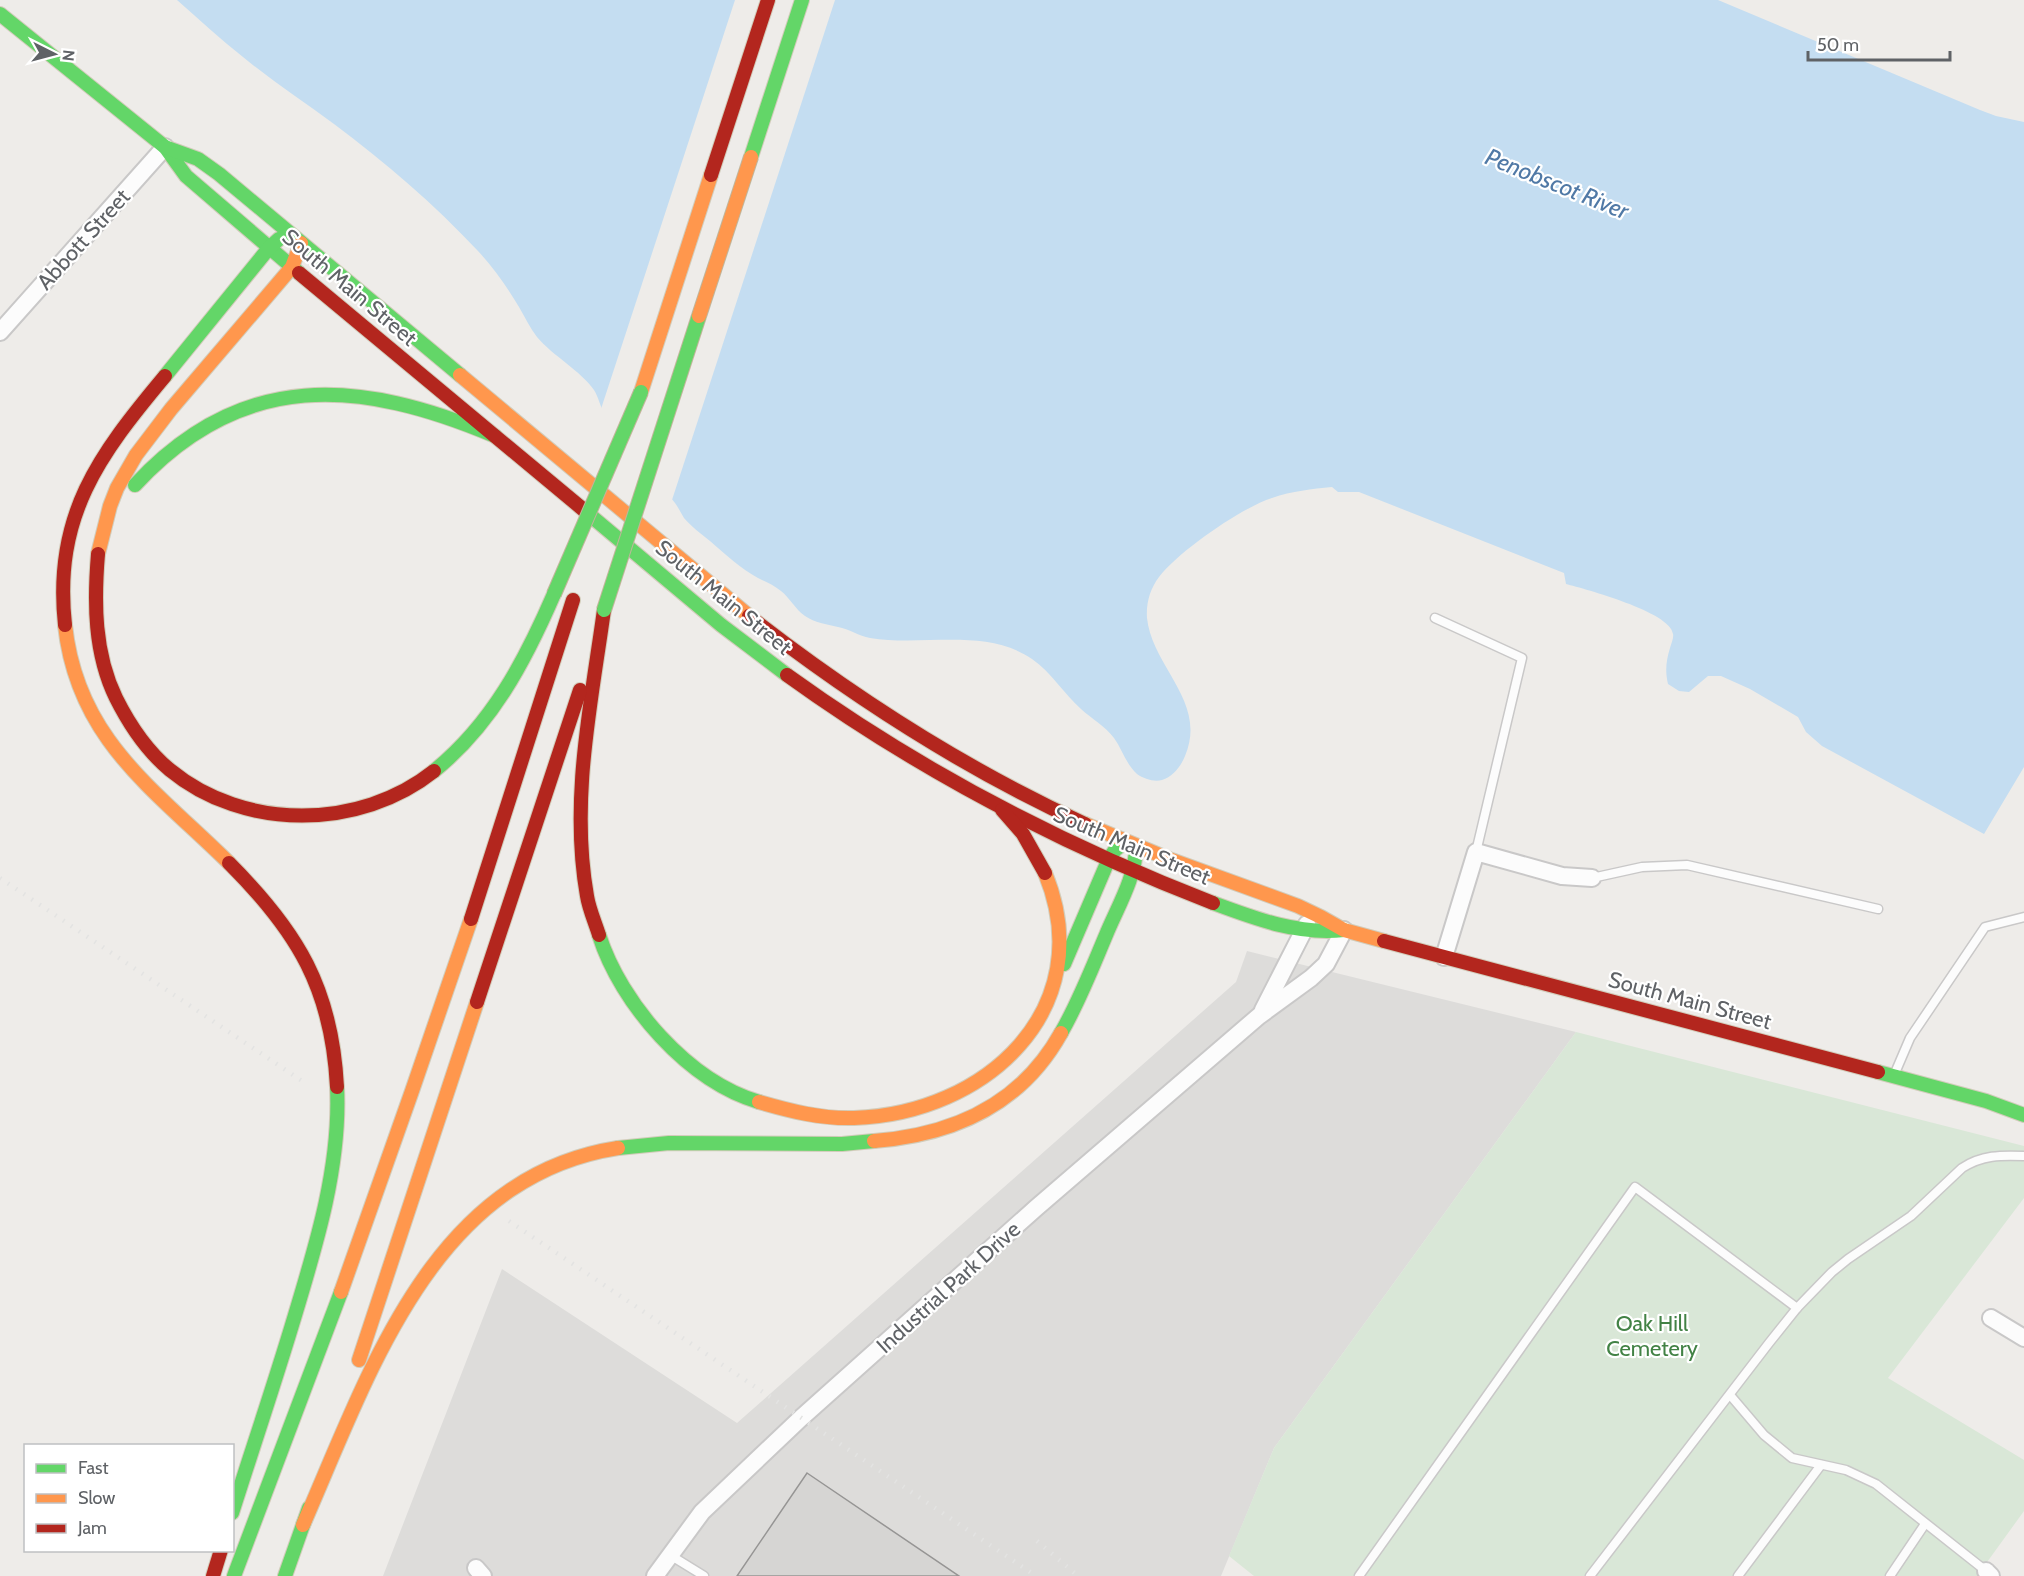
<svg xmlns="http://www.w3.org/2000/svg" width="2024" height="1576" font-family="Cabin,sans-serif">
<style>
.industrial{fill:#dddcda}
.green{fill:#d9e7d7}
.water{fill:#c4ddf1}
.pier{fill:#eeece9}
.building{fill:#d6d5d3;stroke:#969594;stroke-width:1.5}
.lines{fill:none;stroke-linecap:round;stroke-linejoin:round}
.lane-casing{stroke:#c9c8c8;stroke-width:11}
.street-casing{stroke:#c9c8c8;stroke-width:20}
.fast-casing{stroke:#d2ccba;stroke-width:16}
.slow-casing{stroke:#d2ccba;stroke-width:16}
.jam-casing{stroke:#d2ccba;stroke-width:16}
.lane{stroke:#fcfcfc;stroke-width:8}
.street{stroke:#fcfcfc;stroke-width:16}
.fast{stroke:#63d668;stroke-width:14}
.slow{stroke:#ff974d;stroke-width:14}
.jam{stroke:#b3261e;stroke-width:14}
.rail{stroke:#e3e3e2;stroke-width:4.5;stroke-dasharray:1.5 8;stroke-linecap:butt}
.fast-bridge-casing{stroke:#c1b59a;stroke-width:16;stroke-linecap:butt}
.slow-bridge-casing{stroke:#c1b59a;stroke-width:16;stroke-linecap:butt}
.fast-bridge{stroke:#63d668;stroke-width:14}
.slow-bridge{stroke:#ff974d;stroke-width:14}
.labels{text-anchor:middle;stroke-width:4.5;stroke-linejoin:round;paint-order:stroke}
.street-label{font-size:22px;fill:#5f6266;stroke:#fff}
.park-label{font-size:22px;fill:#428245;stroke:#fff}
.water-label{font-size:24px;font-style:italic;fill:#5079a6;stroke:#fff}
</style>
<rect width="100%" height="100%" fill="#eeece9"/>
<path class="industrial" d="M1247,951L1576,1032L1274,1448L1221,1576H383L502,1269L737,1423L1236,982Z"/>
<path class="green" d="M1576,1032L2024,1146V1198L1888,1378L2024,1460V1511L1977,1576H1254L1229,1556L1274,1448Z"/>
<path class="water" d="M177,0H1718L1980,110L1996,116L2024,122V767L1984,834L1822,746L1806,732L1798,717L1750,689L1721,676H1708L1689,692L1679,691L1668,684C1665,671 1666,661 1670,648C1671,644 1674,638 1673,634C1671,612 1585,589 1566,584L1564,573L1359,492H1338L1332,487C1312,489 1292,491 1272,498C1241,508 1179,551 1159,577C1150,589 1146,603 1147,618C1152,667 1208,702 1185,756C1181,766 1173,777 1162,780C1154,782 1144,779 1137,774C1126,764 1122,749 1114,738C1105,726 1092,719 1081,709C1064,694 1052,673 1032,659C986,627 922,647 870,638C859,636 849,629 838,627C826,624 815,623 805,616C795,609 790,598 781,591C774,585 766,582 758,578C741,569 725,554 710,541C701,534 691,526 684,518C681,513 678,507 675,503C652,473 624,448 605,414C600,407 599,398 594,390C581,371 553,356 537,337C530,328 525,317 519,307C507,287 494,268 478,251C435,205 385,162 334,124C304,102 272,81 243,57C220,39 199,19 177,0Z"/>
<path class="pier" d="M735,0H835L671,503L629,456L600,412Z"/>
<path class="building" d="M807,1473L959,1576H737Z"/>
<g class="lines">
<defs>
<g id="lane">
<path d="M1435,618L1522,658L1476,852"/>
<path d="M1592,878L1642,867L1687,865L1878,909"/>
<path d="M1895,1073L1910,1038L1985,927L2024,917"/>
<path d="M1730,1395L1764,1435L1792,1458L1846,1470L1876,1484L1986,1571"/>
<path d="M670,1555L704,1576"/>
<path d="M1359,1576L1635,1187L1797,1308"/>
<path d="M1590,1576L1769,1343L1797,1308L1832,1272L1848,1259L1911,1216L1962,1168C1982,1155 2001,1155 2024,1156"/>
<path d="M1738,1576L1821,1465"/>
<path d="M1890,1576L1925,1524"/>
</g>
<g id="street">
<path d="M0,332L165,147"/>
<path d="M1444,957L1476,852L1562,876L1592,878"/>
<path d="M1263,1010L1307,924"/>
<path d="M1991,1318L2024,1338"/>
<path d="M476,1568L483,1576"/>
<path d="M1986,1571L1991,1576"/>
<path d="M655,1576L702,1512L801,1418L1036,1208L1259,1016L1311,978L1326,964L1344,930"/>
</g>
<g id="fast">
<path d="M0,14L165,147L186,176L299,273"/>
<path d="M165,147L198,159L219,174L460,375"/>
<path d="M751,157L802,0"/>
<path d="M165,376L269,248L279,239L290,234"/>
<path d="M135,485C242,369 360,379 495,436"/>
<path d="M585,511L721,625L787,675"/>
<path d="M434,771C492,724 525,661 554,594"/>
<path d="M1213,903C1256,919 1298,935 1344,930"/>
<path d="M599,935C621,1004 688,1081 759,1102"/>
<path d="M1064,964L1108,861L1115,850L1125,842"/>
<path d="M1061,1033C1079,1002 1092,968 1106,935C1117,908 1136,877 1136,847"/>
<path d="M1878,1072L1986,1101L2024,1115"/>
<path d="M618,1148L669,1143L842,1144L874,1141"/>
<path d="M232,1513C252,1450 273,1388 292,1325C315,1249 341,1167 337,1087"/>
<path d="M234,1576L341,1292"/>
<path d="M285,1576L309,1508"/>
</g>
<g id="slow">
<path d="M460,375L749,616"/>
<path d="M641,392L711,175"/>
<path d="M98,554L110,506L117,488L136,455L171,409L292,267L301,243"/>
<path d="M65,625C77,739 154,789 229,863"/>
<path d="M1085,824L1169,859L1298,906L1321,917L1344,930L1384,941"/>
<path d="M759,1102C790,1111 821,1119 854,1118C985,1114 1101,1009 1045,873"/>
<path d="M874,1141C953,1135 1021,1105 1061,1033"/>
<path d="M341,1292L412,1091L471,919"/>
<path d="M359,1360L477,1002"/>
<path d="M303,1525C369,1375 431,1177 618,1148"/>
</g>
<g id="jam">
<path d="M711,175L768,0"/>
<path d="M299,273L585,511"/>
<path d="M98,554C94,602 94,653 116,698C129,724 147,751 170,770C244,831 360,830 434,771"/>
<path d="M749,616C853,697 965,769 1085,824"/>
<path d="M65,625C53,516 99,455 165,376"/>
<path d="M787,675C920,771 1060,844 1213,903"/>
<path d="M1002,810L1023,834L1045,873"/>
<path d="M229,863C298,932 332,989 337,1087"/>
<path d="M471,919L573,600"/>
<path d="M599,935C595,922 589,909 587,896C570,801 591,704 604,610"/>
<path d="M1384,941L1878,1072"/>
<path d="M477,1002L580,690"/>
<path d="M213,1576L221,1550"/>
</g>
</defs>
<use href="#lane" class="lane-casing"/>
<use href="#street" class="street-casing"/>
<use href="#fast" class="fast-casing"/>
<use href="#slow" class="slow-casing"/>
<use href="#jam" class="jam-casing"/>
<use href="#lane" class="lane"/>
<use href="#street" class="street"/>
<use href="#fast" class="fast"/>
<use href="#slow" class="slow"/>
<use href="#jam" class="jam"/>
<g class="rail">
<path d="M0,878L302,1081"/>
<path d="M509,1221L1036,1576"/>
<path d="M1037,1541L1078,1576"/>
</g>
<defs>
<g id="fast-bridge">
<path d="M554,594L641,392"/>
<path d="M604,610L699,316"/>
</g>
<path id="slow-bridge" d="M699,316L751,157"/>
</defs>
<use href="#fast-bridge" class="fast-bridge-casing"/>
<use href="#slow-bridge" class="slow-bridge-casing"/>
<use href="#fast-bridge" class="fast-bridge"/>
<use href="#slow-bridge" class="slow-bridge"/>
</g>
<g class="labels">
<g class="street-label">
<text transform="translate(83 239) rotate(-48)" y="8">Abbott Street</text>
<text transform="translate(350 287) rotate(40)" y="8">South Main Street</text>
<text transform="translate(724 597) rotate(39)" y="8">South Main Street</text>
<text transform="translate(1132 845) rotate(23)" y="8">South Main Street</text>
<text transform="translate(1690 1000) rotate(15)" y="8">South Main Street</text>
<text transform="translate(948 1287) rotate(-42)" y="8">Industrial Park Drive</text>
</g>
<g class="park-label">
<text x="1652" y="1331">Oak Hill<tspan x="1652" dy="25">Cemetery</tspan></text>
</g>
<g class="water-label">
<text transform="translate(1557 184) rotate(22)" y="8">Penobscot River</text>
</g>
</g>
<rect x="24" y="1444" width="210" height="108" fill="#ffffff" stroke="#bfc0c2" stroke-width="1.5"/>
<rect x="36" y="1464" width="30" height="9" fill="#63d668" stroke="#bfc0c2" stroke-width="1.5"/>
<text x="78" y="1474" font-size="18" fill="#5f6266">Fast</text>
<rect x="36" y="1494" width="30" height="9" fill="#ff974d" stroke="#bfc0c2" stroke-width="1.5"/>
<text x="78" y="1504" font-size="18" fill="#5f6266">Slow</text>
<rect x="36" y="1524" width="30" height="9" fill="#b3261e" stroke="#bfc0c2" stroke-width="1.5"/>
<text x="78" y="1534" font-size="18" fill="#5f6266">Jam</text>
<g transform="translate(54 54) rotate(96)" stroke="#ffffff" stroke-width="4.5" paint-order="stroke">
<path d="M0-4.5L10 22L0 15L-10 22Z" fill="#5f6266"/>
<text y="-9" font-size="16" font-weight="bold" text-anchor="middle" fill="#5f6266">N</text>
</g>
<path d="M1808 51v9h142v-9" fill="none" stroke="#5f6266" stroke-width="3"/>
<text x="1817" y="51" font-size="18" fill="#5f6266" stroke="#ffffff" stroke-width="4.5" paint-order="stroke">50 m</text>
</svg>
